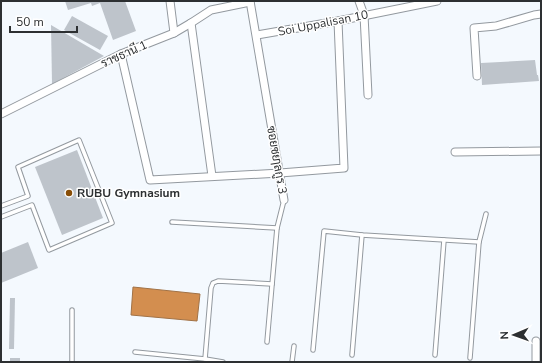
<svg xmlns="http://www.w3.org/2000/svg" width="542" height="363" font-family="'Nunito Sans',Sarabun,sans-serif">
<style>
.water{fill:#d38e4f;stroke:#a17246}
.building{fill:#bec4cb}
.lines{fill:none;stroke-linecap:round;stroke-linejoin:round}
.service-casing{stroke:#93999f;stroke-width:5.5}
.minor-casing{stroke:#93999f;stroke-width:9}
.service{stroke:#fff;stroke-width:3.5}
.minor{stroke:#fff;stroke-width:7}
.poi-dot{fill:#884d06;stroke:#fff;stroke-width:1.5}
.labels{text-anchor:middle;stroke-width:3;stroke-linejoin:round;paint-order:stroke}
.street-label{font-size:12px;fill:#2d3032;stroke:#fff}
.poi-label{font-size:12px;font-weight:bold;fill:#2d3032;stroke:#fff;text-anchor:start}
</style>
<rect width="100%" height="100%" fill="#f4f9fe"/>
<path class="water" d="M133,287L200,294L197,321L131,315Z"/>
<g class="building">
<path d="M65,1H125L136,31L113,40L100,3L92,6L91,3L68,10Z"/>
<path d="M72,16L108,36L100,50L64,30Z"/>
<path d="M51,25L104,56L52,84Z"/>
<path d="M535,60L537,75H538L539,81L482,85L481,63Z"/>
<path d="M77,150L103,218L62,235L35,167Z"/>
<path d="M28,242L38,268L1,283V253Z"/>
<path d="M10,298H15L14,349H9Z"/>
<rect x="10" y="358" width="10" height="4"/>
</g>
<g class="lines">
<defs>
<g id="service">
<path d="M1,206L28,196L18,167L79,140L112,223L49,250L32,205L1,217"/>
<path d="M172,222L277,228"/>
<path d="M267,342L277,228L284,200"/>
<path d="M313,350L324,231L362,235L479,242"/>
<path d="M135,352L205,359L223,362"/>
<path d="M352,355L362,235"/>
<path d="M435,355L444,240"/>
<path d="M470,358L479,242L486,214"/>
<path d="M205,359L211,288L213,283L218,281L272,284"/>
<path d="M72,362V310"/>
<path d="M292,362L294,346"/>
</g>
<g id="minor">
<path d="M170,1L174,33"/>
<path d="M250,1L284,200"/>
<path d="M359,1L364,15L368,95"/>
<path d="M191,23L212,176"/>
<path d="M257,35L338,21L437,1"/>
<path d="M121,54L150,180L280,173L344,168L338,21"/>
<path d="M477,76L474,28L496,26L534,15L541,14"/>
<path d="M1,114L121,54L174,33L191,23L211,10L250,2"/>
<path d="M455,152L541,151"/>
<path d="M536,362V341"/>
</g>
</defs>
<use href="#service" class="service-casing"/>
<use href="#minor" class="minor-casing"/>
<use href="#service" class="service"/>
<use href="#minor" class="minor"/>
</g>
<circle class="poi-dot" cx="69" cy="193" r="4"/>
<g class="labels">
<g class="street-label">
<text transform="translate(323 23) rotate(-11)" y="4">Soi Uppalisan 10</text>
<text transform="translate(124 54) rotate(-24)" y="4">ราชธานี 1</text>
<text transform="translate(277 160) rotate(80)" y="4">ซอยซยๅลกูร 3</text>
</g>
<g class="poi-label">
<text x="77" y="197">RUBU Gymnasium</text>
</g>
</g>
<rect width="542" height="363" fill="none" stroke="#2d3032" stroke-width="4"/>
<g transform="translate(514 335) rotate(268)" stroke="#ffffff" stroke-width="3" paint-order="stroke">
<path d="M0-3L7 15L0 10L-7 15Z" fill="#2d3032"/>
<text y="-6" font-size="11" font-weight="bold" text-anchor="middle" fill="#2d3032">N</text>
</g>
<path d="M10 26v6h67v-6" fill="none" stroke="#2d3032" stroke-width="2"/>
<text x="16" y="26" font-size="12" fill="#2d3032" stroke="#ffffff" stroke-width="3" paint-order="stroke">50 m</text>
</svg>
